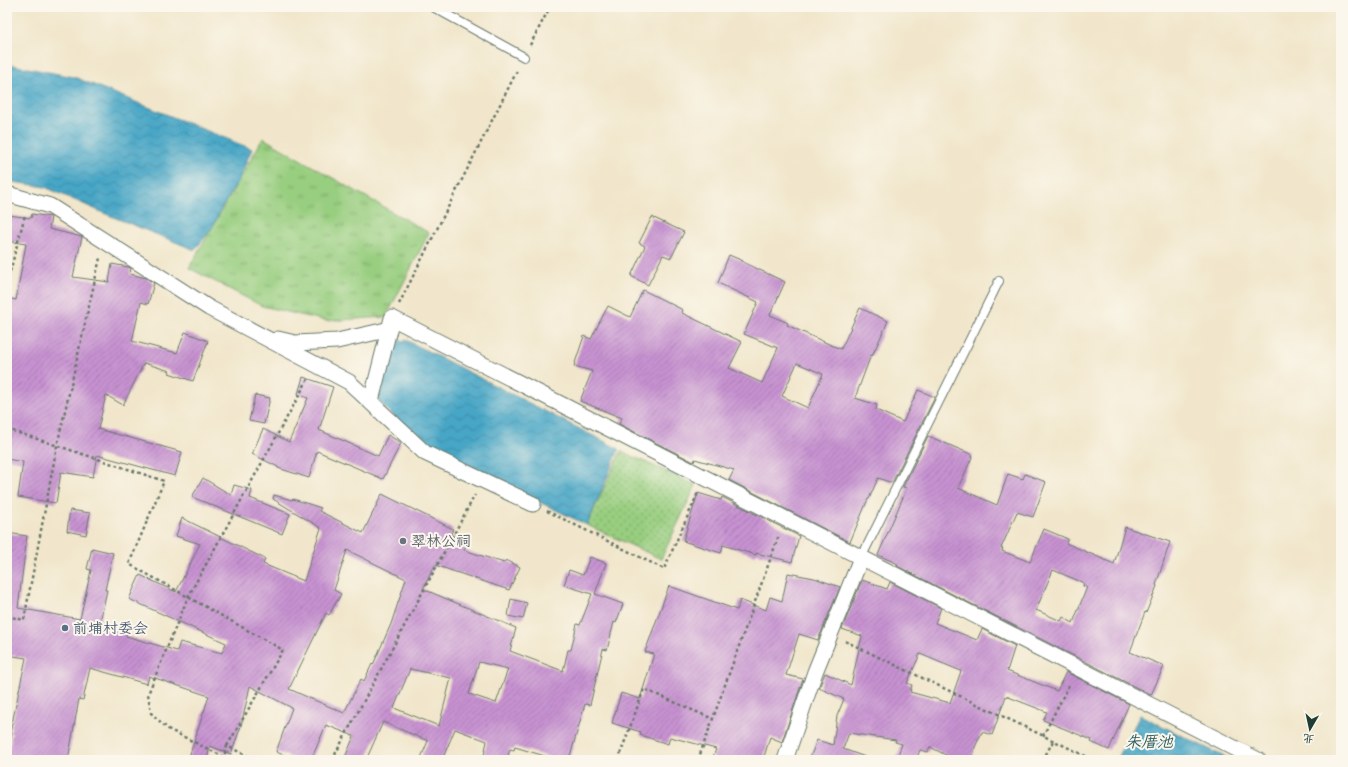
<svg xmlns="http://www.w3.org/2000/svg" width="1348" height="767" font-family="Dekko,'LXGW WenKai TC',sans-serif">
<style>
.grass{fill:url(#grass-tufts);stroke:#5c865a}
.park{fill:url(#park-dots);stroke:#5c865a}
.water{fill:url(#water-waves);stroke:#32727d}
.building{fill:url(#building-hatch);fill-rule:evenodd}
.lines{fill:none;stroke-linecap:round;stroke-linejoin:round}
.lane-casing{stroke:#687869;stroke-width:10}
.street-casing{stroke:#687869;stroke-width:17}
.path{stroke:#687869;stroke-width:2.5;stroke-dasharray:3 3;stroke-linecap:butt}
.lane{stroke:#fff;stroke-width:8}
.street{stroke:#fff;stroke-width:15}
.worship-dot{fill:#6b7280;stroke:#fbf7ec;stroke-width:1.5}
.service-dot{fill:#5c6f8a;stroke:#fbf7ec;stroke-width:1.5}
.labels{text-anchor:middle;stroke-width:4;stroke-linejoin:round;paint-order:stroke}
.worship-label{font-size:15px;fill:#5b616d;stroke:#fbf7ec;text-anchor:start}
.service-label{font-size:15px;fill:#4e5e75;stroke:#fbf7ec;text-anchor:start}
.water-label{font-size:16px;font-style:italic;fill:#2b5c60;stroke:#fbf7ec}
</style>
<defs>
<pattern id="grass-tufts" width="24" height="20" patternUnits="userSpaceOnUse"><rect width="24" height="20" fill="#98ce7f"/><path d="M3 7l-1-3M5 7V3M7 7l1-3M15 17l-1-3M17 17v-4M19 17l1-3" fill="none" stroke="#7ba869"/></pattern>
<pattern id="park-dots" width="8" height="8" patternUnits="userSpaceOnUse"><rect width="8" height="8" fill="#98ce7f"/><path d="M2 2h.1M6 6h.1" fill="none" stroke="#7ba869" stroke-width="1.8" stroke-linecap="round"/></pattern>
<pattern id="water-waves" width="16" height="10" patternUnits="userSpaceOnUse"><rect width="16" height="10" fill="#46a6c6"/><path d="M0 5q4-4 8 0t8 0" fill="none" stroke="#3a88a2"/></pattern>
<pattern id="building-hatch" width="6" height="6" patternUnits="userSpaceOnUse"><rect width="6" height="6" fill="#c792d1"/><path d="M-1 1l2-2M0 6l6-6M5 7l2-2" fill="none" stroke="#a178aa"/></pattern>
</defs>
<rect width="100%" height="100%" fill="#fbf7ec"/>
<filter id="ink" filterUnits="userSpaceOnUse"><feTurbulence type="fractalNoise" baseFrequency=".025" numOctaves="2"/><feDisplacementMap in="SourceGraphic" scale="8" xChannelSelector="R" yChannelSelector="G"/><feConvolveMatrix kernelMatrix="1 2 1 2 8 2 1 2 1" color-interpolation-filters="sRGB"/></filter>
<filter id="wash" filterUnits="userSpaceOnUse"><feTurbulence type="fractalNoise" baseFrequency=".012" numOctaves="4" result="noise"/><feDisplacementMap in="SourceGraphic" scale="16" xChannelSelector="R" yChannelSelector="G"/><feGaussianBlur stdDeviation="0.9" result="paint"/><feColorMatrix in="noise" values="0 0 0 0 0 0 0 0 0 0 0 0 0 0 0 0 0 1.4 0 .05"/><feComposite in="paint" operator="in"/></filter>
<g filter="url(#wash)">
<rect width="100%" height="100%" fill="#f1e6cb"/>
<path class="grass" d="M263,138L429,233L386,317L326,321L262,306L189,268Z"/>
<path class="park" d="M621,451L696,485L661,559L587,525Z"/>
<g class="water">
<path d="M7,64L74,77L252,149L239,179L220,211L214,225L195,250L106,214L45,187L7,181Z"/>
<path d="M406,340L619,449L587,525L427,448L378,401L391,342Z"/>
<path d="M1140,715L1231,760H1117Z"/>
</g>
<g id="blocks">
<g class="building">
<path d="M32,214L51,217L49,229L82,237L73,277L109,282L112,264L128,267L131,268L130,274L146,278L154,283L148,304L141,302L132,341L177,353L185,332L208,341L193,381L169,373L170,371L144,363L123,405L106,395L98,429L182,452L175,476L97,455L93,477L61,472L56,503L18,497L23,462L7,459V298L16,300L26,244L7,241V224L8,215L31,218Z"/>
<path d="M652,217L684,232L671,258L663,255L648,285L631,276L645,246L639,243Z"/>
<path d="M729,255L743,261V262L785,282L770,315L788,323L787,325L831,345L841,349L860,308L888,321L872,356L871,355L855,398L877,405L876,410L903,422L918,390L935,397L892,483L878,478L869,499H868L850,542L729,480L734,470L695,459L694,462L619,424L622,418L580,401L592,371L574,366L584,336L591,339L608,306L630,317L643,290L683,310L682,313L742,342L729,368L762,383L778,348L744,334L758,302L718,283ZM797,363L823,374L808,408L782,396Z"/>
<path d="M303,377L333,387L319,430L378,456L388,435L401,443L383,479L317,451L309,478L278,468V467L252,454L263,429L289,442L308,398L298,394Z"/>
<path d="M255,395L270,398L264,424L249,421Z"/>
<path d="M928,436L973,455L958,488L997,505L1008,474L1023,479L1025,474L1046,482L1033,517L1017,512L1001,548H1003L1002,551L1030,562L1044,529L1068,539L1066,543L1114,564L1125,527L1170,542L1156,585L1157,586L1146,613L1145,612L1130,652L1164,666L1151,695L897,566L898,564L878,555L907,488L903,487ZM1053,570L1084,583L1083,586L1087,587L1073,623L1063,617L1061,621L1036,610Z"/>
<path d="M203,478L231,495L234,485L252,490L250,498L290,514L282,534L192,497Z"/>
<path d="M698,493L721,500L722,497L799,536L792,562L756,553V555L723,545L721,553L683,541Z"/>
<path d="M382,494L453,529L450,536L467,543L464,550L504,563L506,560L520,567L509,590L435,565L423,589L516,628L510,651L563,671L568,650H571L577,624L580,625L592,594L564,585L569,570L583,575L590,557L606,563L595,594L623,604L616,623L614,622L607,650L603,649L590,705L585,704L569,760H558L515,747L514,750L510,749L507,760H483L487,741L455,729L442,760H420L428,741L383,722L366,760H344L354,736L326,725L311,760H297L276,752L292,708L250,686L241,726L231,754L210,746L207,760H188L209,696L149,676L147,684L90,668L83,700L79,699L68,760H17L7,758L12,733H10L26,658L7,655V533L27,536L18,608L80,619L91,570L87,569L92,548L113,553L105,590H107L100,622L128,629L126,636L177,651L180,642L222,653L226,643L129,599L140,575L176,592L200,544L176,536L182,518L265,559L263,564L304,581L321,528L273,499L274,495L292,500L293,499L321,508L319,511L363,533ZM347,550L406,579L391,624L373,665L372,664L364,681L361,679L344,713L289,689L326,613L329,615L341,594L334,590ZM479,662L508,669L496,703L469,694ZM410,669L451,678L439,726L394,708Z"/>
<path d="M70,510L90,513L86,535L67,531Z"/>
<path d="M788,573L814,578L840,587L818,640L799,634L786,675L803,679L782,742L770,737L763,760H712L716,749L670,737L668,744L640,735L641,732L612,723L621,693L640,699L654,654L645,652L669,586L737,610L740,600L766,610L770,597L782,601Z"/>
<path d="M862,580L887,589L890,582L941,608L935,623L977,640L982,629L1015,646L1007,671L1057,691L1066,672L1129,704L1109,750L1091,742L1092,740L1043,720L1047,712L1006,696L992,735L982,732L975,747L972,760H956L930,747L928,752L920,750L916,760H896L902,744L895,742L896,740L849,733L843,749L868,758L867,760H809L817,740L833,745L837,716L844,699L819,688L825,673L851,685L862,636L842,629ZM920,654L961,671L950,703L910,692L912,685L907,683Z"/>
<path d="M511,599L527,603L523,619L508,616Z"/>
</g>
</g>
</g>
<g filter="url(#ink)">
<use href="#blocks" fill-opacity="0" stroke="#687869" stroke-width="1"/>
<g class="lines">
<defs>
<g id="lane">
<path d="M433,7L524,57"/>
<path d="M861,558L999,281"/>
</g>
<g id="street">
<path d="M7,194L50,206L209,308L349,382L425,453L533,504"/>
<path d="M278,339L295,343L337,341L386,330"/>
<path d="M371,401L392,318L1258,760"/>
<path d="M785,760L815,672L861,558"/>
</g>
</defs>
<use href="#lane" class="lane-casing"/>
<use href="#street" class="street-casing"/>
<g class="path">
<path d="M530,45L550,7"/>
<path d="M7,283L25,215"/>
<path d="M399,304L518,69"/>
<path d="M7,429L164,481L129,564L283,650L227,746"/>
<path d="M547,511L664,569L698,493"/>
<path d="M7,616L24,620L57,446L100,258"/>
<path d="M845,641L1094,760"/>
<path d="M1043,736L1070,683"/>
<path d="M224,757L168,729L151,713L148,694L188,597L308,379"/>
<path d="M223,760L227,746L256,760"/>
<path d="M332,760L475,495"/>
<path d="M618,760L644,689L713,719"/>
<path d="M698,760L779,535"/>
<path d="M1043,760L1053,741"/>
</g>
<use href="#lane" class="lane"/>
<use href="#street" class="street"/>
</g>
</g>
<circle class="worship-dot" cx="403" cy="541" r="4"/>
<circle class="service-dot" cx="65" cy="628" r="4"/>
<g class="labels">
<g class="worship-label">
<text x="411" y="546">翠林公祠</text>
</g>
<g class="service-label">
<text x="73" y="633">前埔村委会</text>
</g>
<g class="water-label">
<text x="1149" y="747">朱厝池</text>
</g>
</g>
<rect width="1348" height="767" fill="none" stroke="#fbf7ec" stroke-width="24"/>
<g transform="translate(1310 729) rotate(189)" stroke="#fbf7ec" stroke-width="3" paint-order="stroke">
<path d="M0-3L7 15L0 10L-7 15Z" fill="#1f3d34"/>
<text y="-6" font-size="11" font-weight="bold" text-anchor="middle" fill="#1f3d34">北</text>
</g>
</svg>
